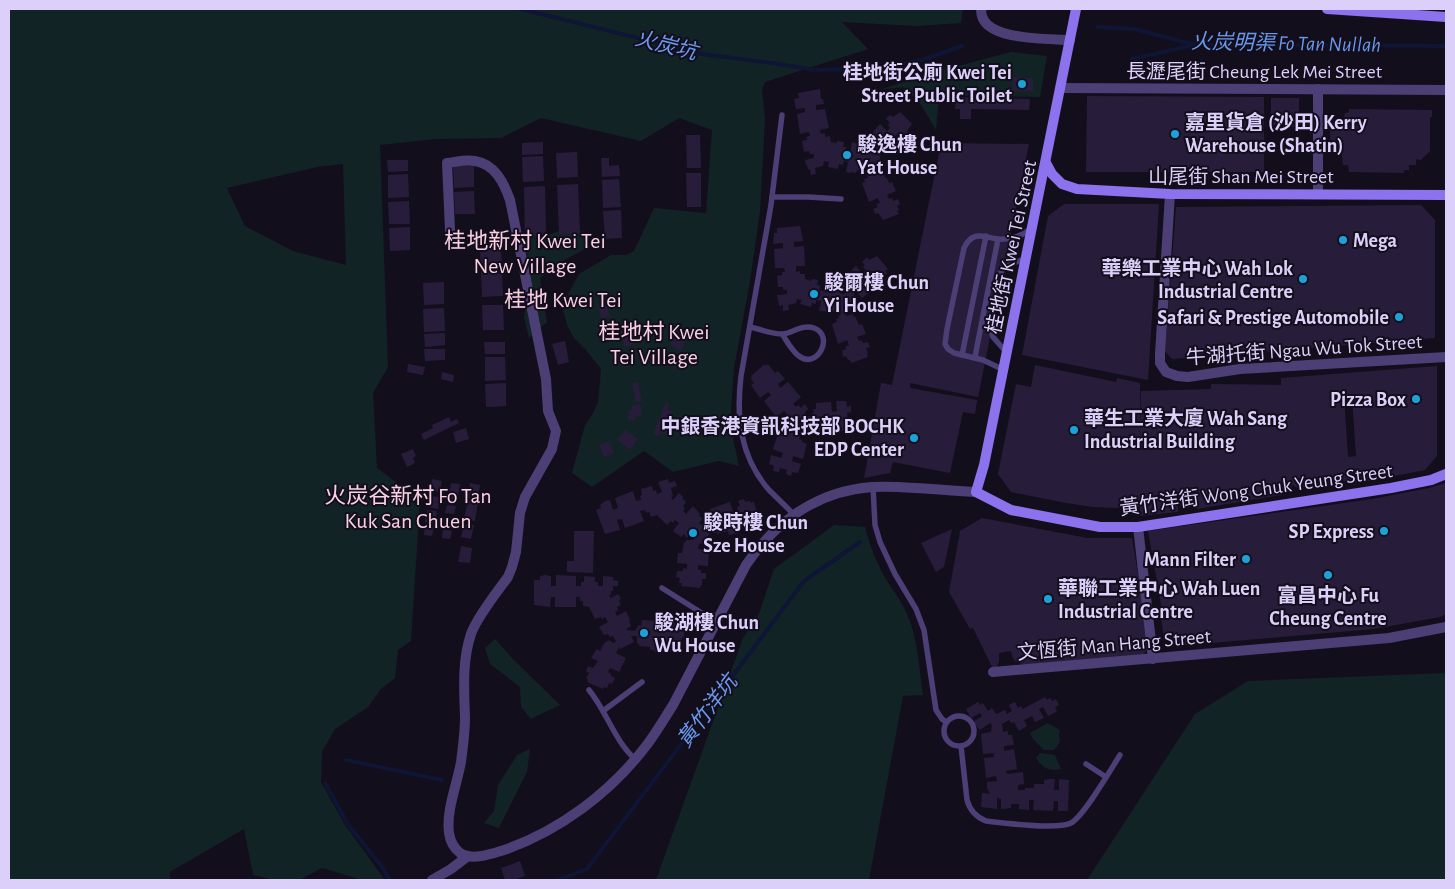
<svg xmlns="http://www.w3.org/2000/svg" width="1455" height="889" font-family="'Alegreya Sans','Noto Sans TC',sans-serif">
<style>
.green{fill:#122326;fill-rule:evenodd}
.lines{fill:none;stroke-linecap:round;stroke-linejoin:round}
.stream{stroke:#0e1535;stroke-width:4}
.building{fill:#281c3b;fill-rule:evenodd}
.lane{stroke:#4b3f76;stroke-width:5.5}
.street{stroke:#4b3f76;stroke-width:10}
.secondary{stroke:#8c72ed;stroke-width:10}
.poi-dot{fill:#1ba3d9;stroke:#130e1c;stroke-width:2}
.labels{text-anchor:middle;stroke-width:4;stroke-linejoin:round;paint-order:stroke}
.street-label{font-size:20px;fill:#dccff9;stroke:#130e1c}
.poi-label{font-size:20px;font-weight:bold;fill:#dccff9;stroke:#130e1c;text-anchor:start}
.water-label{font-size:21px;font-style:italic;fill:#6a98ec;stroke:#130e1c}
.quarter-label{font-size:22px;fill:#f9d1e3;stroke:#130e1c}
</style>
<rect width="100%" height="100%" fill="#130e1c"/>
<g class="green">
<path d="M9,9H963L961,23L916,26L842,22L868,49L765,82L762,91L765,119L760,211L750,281L734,368L730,425L739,466L719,461L673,472L644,451L592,487L572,473L585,425L592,415L598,402L601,369L586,350L574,338L567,325L563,310L569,292L579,274L611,255H626L634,251L654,208L706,213L712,130L679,118L641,141L541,118L501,138L435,139L380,145L388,367L373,393L377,468L420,500L411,641L398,650L395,678L381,689L368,707L335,729L322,752L321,782L345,825L385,880H362L322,868L299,880H275L253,875L244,829L170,872V880H9ZM343,164L346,265L293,251L245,226L227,188L317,167Z"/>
<path d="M1011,52L1047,56L1040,97L939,95L936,130L921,105L903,87L879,90L939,71Z"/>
<path d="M564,229L586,232L587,248L555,265L540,278L547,322L529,338L524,318L529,267L525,242L521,232L530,231L551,234Z"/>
<path d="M834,525L865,527C870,546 877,564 887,581C894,592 902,602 907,614C918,639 919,668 923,695L903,696L869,880H656L743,638L759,614L774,569Z"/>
<path d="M495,639L513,659L560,705L531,719L521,707L520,687L490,664L485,648Z"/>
<path d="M1446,673V880H1087L1195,714L1248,681Z"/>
<path d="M1048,723L1060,730L1059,734L1060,742L1054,750H1044L1033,739L1030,733Z"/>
<path d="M530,749L527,772L499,828L484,823L494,811L498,785L517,755Z"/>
<path d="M1040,753L1055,755L1061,769C1049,772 1043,768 1036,758Z"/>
</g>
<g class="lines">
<g class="stream">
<path d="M521,9L702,54L779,64L814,70L882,68L922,60L962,46"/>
<path d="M1097,27L1135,29L1195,45L1446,46"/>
<path d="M1132,59L1194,45"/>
<path d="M346,760L442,780"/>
<path d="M325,783L349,826L380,864L390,880"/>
<path d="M558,880L587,869L804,581L860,542"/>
</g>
</g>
<g class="building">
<path d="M1012,77L1033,78V91H1012Z"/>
<path d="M820,89L821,99H823L824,104L816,105V110L825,109L829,128L820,130L821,134L825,133V137L830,136L831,142L837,143V141L844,142L843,147H846V151L850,152L852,142L862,145L861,148L867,149L866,153H870L873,151L868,146L870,144L869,142L872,139L871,138L875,134L873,132L880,124L887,131L890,128L888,125L890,123L886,119L890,115L893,117L900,112L912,124L907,131L910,134L906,138L902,135L900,137L897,134L894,138L900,144L890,155L882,148L877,153L881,154L877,170L873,169L875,174L881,172L882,175L884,174L885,178H887L889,183L892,182L896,191L887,195L889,199L892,198L893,201L898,199L900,204L897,206L899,210L897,211L899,214L883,220L878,213L875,214L873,209L878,207L876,204L880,203L878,198L869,202L862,183L865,182L864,179L868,178L867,175L868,174V168L863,167L862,171L857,170L856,173L851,172V173L846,172L848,162L844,161L843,165L839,164L838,169L828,167L829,162L824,161L823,166L815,168L816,174L811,175L810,169L808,170L807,165H806L805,160L814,158V154H810L809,151L804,152L802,141L807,140L806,137L810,136L809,132L800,134L797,114L805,112V108L796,109L794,99L799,98L798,93Z"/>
<path d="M1087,96L1264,97V172H1086Z"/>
<path d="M956,97L1030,99L1029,110L971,109V119H960V109H955Z"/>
<path d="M1271,98H1299V127H1288V125H1271Z"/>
<path d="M1349,109L1432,110V117H1430V151L1421,160L1416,159V165H1409V170H1404V173L1349,172L1348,165H1343L1342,155L1331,154L1330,128H1334L1335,123L1339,122L1340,118H1344L1345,113L1349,112Z"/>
<path d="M686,135H700L701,168H687Z"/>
<path d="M543,142V154L522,155V143Z"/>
<path d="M941,143L1029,144L978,397L910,383V388L977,400L975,414L963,412L950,473L893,462L890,473L864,478L881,383L892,385Z"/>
<path d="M577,152L578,177L557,178L556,153Z"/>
<path d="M543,156L544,181L523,182L522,157Z"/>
<path d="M601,158H609V166L619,165L620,176L602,177Z"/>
<path d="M387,160H408V171L388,172Z"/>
<path d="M453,166H474V187L454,188Z"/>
<path d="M686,173H701V207H687Z"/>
<path d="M408,174L409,197L388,198V175Z"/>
<path d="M619,179L621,207L603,208L602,180Z"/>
<path d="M578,184L580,233L559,234L557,185Z"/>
<path d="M545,186L546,235L525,236L524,187Z"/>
<path d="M474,191L475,214H455L454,192Z"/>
<path d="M409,201L410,224H389L388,202Z"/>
<path d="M1064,204H1159L1148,380L1022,355L1048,216Z"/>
<path d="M1421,205L1435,220V338L1172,359L1165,351L1176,207Z"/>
<path d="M621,210L622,238L605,239L603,211Z"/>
<path d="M800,226L803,241L794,242V247L804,246L805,266H796V272L800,271V274H805V279L811,281L813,279L818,280L817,285L820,286L819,290L824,291L826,281L836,284L835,289L840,290L839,293L844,294L846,292L842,287L851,276L848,274L856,266L862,273L866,270L863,267L865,265L862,262L867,257L869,260L877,256L888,269L885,271L887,273L883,277L886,279L882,283L878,279L876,281L872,278L869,281L875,288L862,298L855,290L850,311L844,310L846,316L853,314V317L855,316L859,325L862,324L866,334L857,337L859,341L862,340L863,343L868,342L870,347L866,348L868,353L867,354L868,357L851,363L850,360H848L846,356L843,357L842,351L846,349L845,347L849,345L847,340L838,344L832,324L837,322L836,319L839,318L838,316L841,315L839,308L835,307L834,312L819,311L821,301L816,300V304L812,303L811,307L800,304L802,300L797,299L796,303L788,305L789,310L783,311V305L779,306L777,295L787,294V290H783V287H778L777,276L782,275V272H785L784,268H775L774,249L783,248V243L773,244L774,233H777V228Z"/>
<path d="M410,227V250L390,251L389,228Z"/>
<path d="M501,247L503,296L482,297L480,248Z"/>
<path d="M444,282V304L424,305L423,283Z"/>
<path d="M606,303L610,317L601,319L598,305Z"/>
<path d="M482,305H503L504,330H483Z"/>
<path d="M444,308L445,331L424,332L423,309Z"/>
<path d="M630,328L635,343L625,347L620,332Z"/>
<path d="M445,333V345L425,347L424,334Z"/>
<path d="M676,335L686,340L681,351L670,345Z"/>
<path d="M565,341L569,362L558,365L552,344Z"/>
<path d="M484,342H505V354H485Z"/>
<path d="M424,349H445V360L425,361Z"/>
<path d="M485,357H505L506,380L485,381Z"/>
<path d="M408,364L425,367L423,375L407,372Z"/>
<path d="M765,364L766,366L768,364L775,373L778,371L785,379L778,384L780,388L788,382L801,397L793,404L796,407L798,405L801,408L805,404L808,409L805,412L806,416H811L812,413H814L813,409H816V403L831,402L832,412L837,411L836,401H846L847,407L851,406V412L847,413L848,420L853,419V425H849V430L838,432L837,422L833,423L834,433H818L817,425H813L814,426L802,436L799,433L797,435L800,436L799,439L802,440V442L807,444L803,459L793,456L792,461L801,464L798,473L792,472L791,476L786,474L787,470L780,468L779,472L773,471L774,466L769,464L771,455L781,458L783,453L773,449L778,434L783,436L786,429L789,430V424L785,427L781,423L785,419L784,417L787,414L784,411L776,417L764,401L771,395L768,392L760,398L751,385L754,383L751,379L752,377L751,376Z"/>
<path d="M1035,365L1116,382L1117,378L1140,383L1141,450V391L1211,389V384L1281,385V378L1437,366V456L1425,470L1369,481L1347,483V481H1339V484L1295,487L1294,485H1292L1291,491L1288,492L1285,489V486H1281V495L1197,509V503L1178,502V512L1140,516V507L1117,508L1093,507L1066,503L1011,492L998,474L1016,384L1031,387ZM1352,396L1356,456L1348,457L1344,397Z"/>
<path d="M442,372L454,375L453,382L441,379Z"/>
<path d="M638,382L642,401L636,402L632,383Z"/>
<path d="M506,383V406L486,407L485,384Z"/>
<path d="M666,402L669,404L667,410L672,411L671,425L665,434L660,433L658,436L653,434Z"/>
<path d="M640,404L642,416L635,417V420L628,421L629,410H633L632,405Z"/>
<path d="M449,417L451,422L457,419L459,423L424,440L421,434L433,428L432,425Z"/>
<path d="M466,428L469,439L456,443L453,432Z"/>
<path d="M625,430L638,439L630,450L617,440Z"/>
<path d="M609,441L614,453L604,457L599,445Z"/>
<path d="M413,449L416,456L413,458L415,463L407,467L401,454Z"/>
<path d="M432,479L442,481L440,492L430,490Z"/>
<path d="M668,479L669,483L675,481L677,486L671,488L673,496L671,498L673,500L679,493L683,497L682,498L686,502L683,506L685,509L683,511L686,514L693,506L700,514L699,515L702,519L699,523L701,525L709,522L708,520L710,519L709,515H712L710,509L730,502L733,512L738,510L737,507L740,506L738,501L744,499L745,502L750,501L751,503L754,502L759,519L756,520L757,522L752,524L753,527L747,529L745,524L742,525L741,521L737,523L740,532L734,534L729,535L728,531L717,534V532L714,533L712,526L706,528L711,532L701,544L699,543L698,549L709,550L708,566L698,565V570H701V573H706V579H702V586L700,585V588L681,586L682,583H679L680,578L676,577L677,571H683V568L687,569V564L677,563L678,553H682L684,542L686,543V540H693L694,537L690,534L687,538L684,534L681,537L678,534H677L673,531L679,523L675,520L673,523L671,521L667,525L657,515L651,517L649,512L646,513L645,510L640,511L644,521L625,528L622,519L617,520L620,530L605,534L596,510L601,508L600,505L605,501L610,500L613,510L618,508L615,498L633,491L636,501L641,500L640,496L642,495L641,489L652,486L653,491L656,490L657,494L662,492L658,482Z"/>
<path d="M451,483L460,484L457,503L448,502Z"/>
<path d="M470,483L480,485L478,498L468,497Z"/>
<path d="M1446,483V614L1440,617L1374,629L1177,646L1164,638L1161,618L1163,615L1148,531L1372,499L1429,488Z"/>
<path d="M429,496L440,497L438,509L428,507Z"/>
<path d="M468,500L478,502L475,521L464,519Z"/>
<path d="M447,505L456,506L454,514L445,513Z"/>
<path d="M427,510L437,511L435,524L425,522Z"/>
<path d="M445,517L454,518L453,526L443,525Z"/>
<path d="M982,518L1088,538H1132L1150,645L1141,658L1028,667L1015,661L1012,656L1011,651L999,653V661L997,667L993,669L973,628L970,629L949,592L960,531Z"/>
<path d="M464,524L474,525L471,539L461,537Z"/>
<path d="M425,525L434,526L432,536L424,535Z"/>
<path d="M443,529L452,531L450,539L442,538Z"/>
<path d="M952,529L944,567L936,572L921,543Z"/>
<path d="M574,531H594L593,573L567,572V561H574Z"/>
<path d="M461,546L472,548L470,563L458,562Z"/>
<path d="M545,575L551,576V586H556V575L576,576V586H581V582H584V576L595,577V582H598V586H603V576L613,577V580L618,581V586H613V591H611V594L609,596L611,598L618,594L621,599L619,600L621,605L617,607L618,610L615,612L617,616L626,611L630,620L629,621L631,626L626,629L627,630L635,631L636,629H637L638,625L641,626L642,620L656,621L657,620L663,621L662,631H667V628L670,627V622H677L676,626H682V629H684V636L681,640H676L675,652H668L669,646H665L666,642H661L660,652H655L654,650H650V647L639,646V644L637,643V636H631L634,642L620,649L619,647L616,653L626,658L619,672L610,668L608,672L611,674V676L615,678L612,684L609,683L607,688L604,687L603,689L587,682L588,679L586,678L589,673L586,671L588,666L593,668L598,661L591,658L597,649L600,651L605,642H607L608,640L614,643L616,641L613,636L610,637L608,634L604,635L599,627L608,622L605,617L602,619L601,617L595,619L589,607L583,606V601H580V597H576V607H555V597H551L550,607L534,605V580H540V576Z"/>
<path d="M1045,697L1047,700L1050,698L1052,701L1056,699L1059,705L1055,707L1057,711L1054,713L1048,716L1043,707L1039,709L1044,718L1035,722L1032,716L1024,720L1027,726L1019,731L1014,722L1011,723L1009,720L1002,724L1003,732L1008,731V735H1012L1014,745L1004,746V751L1014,749L1017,769L1006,771L1007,774L1023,772L1024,784L1018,785V790H1025V788H1034V784H1044V780L1049,779H1055L1054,790H1059V779L1069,780L1068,811H1058V801H1054L1053,811L1033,810L1034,800H1029V810L1019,809V804H1011V808L1001,809V799L997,798V809L981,807L982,793L990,794L987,788V782L997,781L996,776L986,778L984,758L994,757V753L983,754L981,734L991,732L992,725L990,723L980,730L973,722L982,716L980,713L971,718L966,709L978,702L980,705L983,703L988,711L992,708L996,714L1005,710L1007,714L1012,711L1009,705L1015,702L1018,708L1021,706L1023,709Z"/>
<path d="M520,861L525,876L514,880H505L501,868Z"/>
</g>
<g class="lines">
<g class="lane">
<path d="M782,115L771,205L741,376C736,417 740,457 769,490C777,498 786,506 794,515"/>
<path d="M772,197H808L841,199"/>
<path d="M750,327C759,329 775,335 784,334C793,332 804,324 814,328C835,336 817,370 799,356C792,351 787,341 782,334"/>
<path d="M1007,353L993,337L990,327L1001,272L1006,266L1027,258"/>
<path d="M962,355L986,236"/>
<path d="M975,357L998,239"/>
<path d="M1004,370L983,360L954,353L948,349L945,344L947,329L964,248C973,230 982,237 998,239C1010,240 1022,236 1032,228"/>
<path d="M873,487L875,525L880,542L895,574L916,609L924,630L936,710L942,719L946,722"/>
<path d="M662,588L716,622"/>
<path d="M589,690C607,712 614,740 635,759"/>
<path d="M603,711L642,682"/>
<circle cx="959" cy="731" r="15"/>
<path d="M961,746L967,800C970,811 976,817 986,821C1004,823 1057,830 1071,823C1084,816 1111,769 1120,755"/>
<path d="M1086,764L1106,777"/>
</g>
<g class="street">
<path d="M981,9C981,17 985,24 992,28C1009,39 1050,39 1070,40"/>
<path d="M1061,88L1446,90"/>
<path d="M1318,193V89"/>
<path d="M1170,194L1160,354V363L1166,372L1177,376L1188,377L1240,369L1446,357"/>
<path d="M450,230L447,163C456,162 466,159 475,161C495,164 504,183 510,200L546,379L548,411L556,431L552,449L525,497L520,513L516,552L512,567L508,577C497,592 477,617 471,634C462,661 464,689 465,717C465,732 463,747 461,762C457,785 446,810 449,833C450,840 454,848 460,853C472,861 491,854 504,850C559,831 610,793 646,746C656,733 664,719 673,705L746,565C776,521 818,491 872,487C886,486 901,487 915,488C935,489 956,491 976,492"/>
<path d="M1138,527L1153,659"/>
<path d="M993,672L1389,638L1446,627"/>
<path d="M432,880L451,869L468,856"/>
</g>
<g class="secondary">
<path d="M1076,9L984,465L976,492L1011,510L1100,527H1138L1391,488L1431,480L1446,474"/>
<path d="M1327,9L1446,17"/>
<path d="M1046,163L1052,174L1062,184L1077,189L1170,194L1446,195"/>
</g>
</g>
<g class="poi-dot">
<circle cx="1022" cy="84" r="5"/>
<circle cx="1175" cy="134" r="5"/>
<circle cx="847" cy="155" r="5"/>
<circle cx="1343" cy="240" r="5"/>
<circle cx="1303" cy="279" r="5"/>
<circle cx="814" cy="294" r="5"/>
<circle cx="1399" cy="317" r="5"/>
<circle cx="1416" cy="399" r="5"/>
<circle cx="1074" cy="430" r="5"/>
<circle cx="914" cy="438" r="5"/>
<circle cx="1384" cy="531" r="5"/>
<circle cx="693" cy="533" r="5"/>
<circle cx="1246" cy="559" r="5"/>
<circle cx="1328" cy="575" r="5"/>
<circle cx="1048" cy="599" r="5"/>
<circle cx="644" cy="633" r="5"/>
</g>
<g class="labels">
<g class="street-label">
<text x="1254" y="78">長瀝尾街 Cheung Lek Mei Street</text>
<text x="1241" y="183">山尾街 Shan Mei Street</text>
<text transform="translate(1011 247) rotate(-78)" y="7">桂地街 Kwei Tei Street</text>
<text transform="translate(1304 349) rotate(-4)" y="7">牛湖托街 Ngau Wu Tok Street</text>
<text transform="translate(1256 489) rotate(-8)" y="7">黃竹洋街 Wong Chuk Yeung Street</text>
<text transform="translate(1114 644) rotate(-5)" y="7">文恆街 Man Hang Street</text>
</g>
<g class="poi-label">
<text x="1012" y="79" text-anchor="end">桂地街公廁 Kwei Tei<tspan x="1012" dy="23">Street Public Toilet</tspan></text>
<text x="1185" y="129">嘉里貨倉 (沙田) Kerry<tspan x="1185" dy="23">Warehouse (Shatin)</tspan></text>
<text x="857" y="151">駿逸樓 Chun<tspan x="857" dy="23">Yat House</tspan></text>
<text x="1353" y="247">Mega</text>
<text x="1293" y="275" text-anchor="end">華樂工業中心 Wah Lok<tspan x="1293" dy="23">Industrial Centre</tspan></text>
<text x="824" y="289">駿爾樓 Chun<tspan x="824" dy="23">Yi House</tspan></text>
<text x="1389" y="324" text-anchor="end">Safari &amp; Prestige Automobile</text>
<text x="1406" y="406" text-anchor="end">Pizza Box</text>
<text x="1084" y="425">華生工業大廈 Wah Sang<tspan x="1084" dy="23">Industrial Building</tspan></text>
<text x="904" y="433" text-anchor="end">中銀香港資訊科技部 BOCHK<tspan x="904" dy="23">EDP Center</tspan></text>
<text x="703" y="529">駿時樓 Chun<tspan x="703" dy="23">Sze House</tspan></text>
<text x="1374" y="538" text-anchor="end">SP Express</text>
<text x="1236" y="566" text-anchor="end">Mann Filter</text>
<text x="1058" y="595">華聯工業中心 Wah Luen<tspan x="1058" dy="23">Industrial Centre</tspan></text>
<text x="1328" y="602" text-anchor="middle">富昌中心 Fu<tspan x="1328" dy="23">Cheung Centre</tspan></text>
<text x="654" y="629">駿湖樓 Chun<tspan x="654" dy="23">Wu House</tspan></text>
</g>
<g class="water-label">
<text transform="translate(1286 43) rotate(1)" y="7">火炭明渠 Fo Tan Nullah</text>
<text transform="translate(666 45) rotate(14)" y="7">火炭坑</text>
<text transform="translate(707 711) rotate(-53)" y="7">黃竹洋坑</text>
</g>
<g class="quarter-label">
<text x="525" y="248">桂地新村 Kwei Tei<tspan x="525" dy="25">New Village</tspan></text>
<text x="563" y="307">桂地 Kwei Tei</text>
<text x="654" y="339">桂地村 Kwei<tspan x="654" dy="25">Tei Village</tspan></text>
<text x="408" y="503">火炭谷新村 Fo Tan<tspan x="408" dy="25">Kuk San Chuen</tspan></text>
</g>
</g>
<rect width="1455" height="889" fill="none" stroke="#dccff9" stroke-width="20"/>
</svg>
